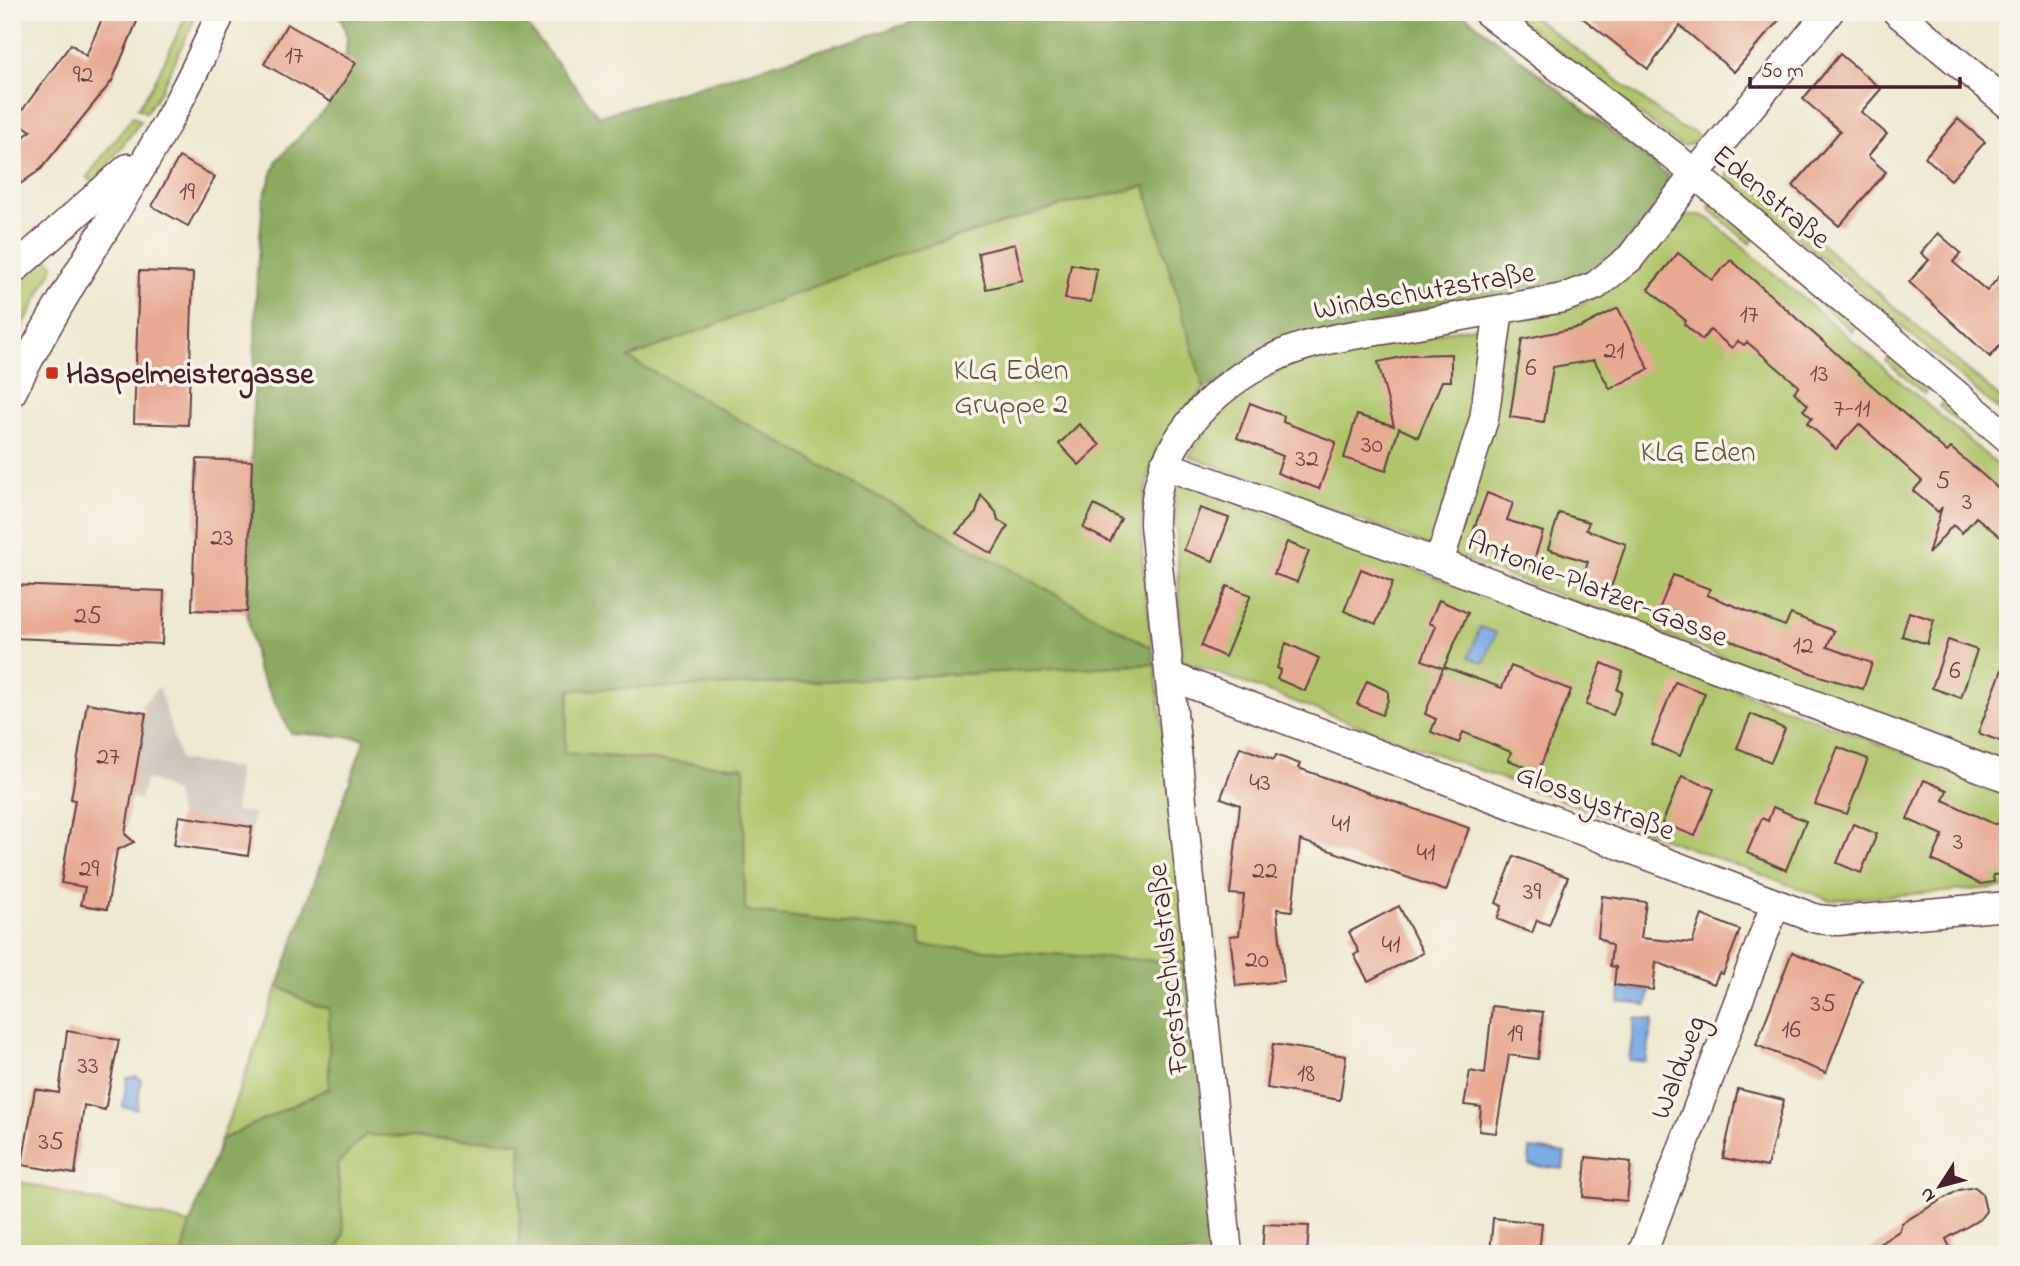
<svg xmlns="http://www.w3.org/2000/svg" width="2020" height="1266" font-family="'Indie Flower',sans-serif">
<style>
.industrial{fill:#cdc2b9}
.green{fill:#afc56a;stroke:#7c724a;stroke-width:2}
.forest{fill:#8baa5e;stroke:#6a6444;stroke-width:2}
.water{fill:#7cace6;stroke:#636688;stroke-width:2}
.building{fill:#e7a992}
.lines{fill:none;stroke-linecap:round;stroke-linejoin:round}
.minor-casing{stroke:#633d44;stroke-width:31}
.minor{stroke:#fff;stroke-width:28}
.poi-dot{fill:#c8321e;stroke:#f7f3e8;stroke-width:2.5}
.labels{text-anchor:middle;stroke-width:7;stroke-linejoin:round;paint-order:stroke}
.number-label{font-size:26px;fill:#714245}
.street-label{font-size:30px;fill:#4a1f2b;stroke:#f7f3e8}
.park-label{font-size:30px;fill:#68513e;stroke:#f7f3e8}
.poi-label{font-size:30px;font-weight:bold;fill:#4a1f2b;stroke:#f7f3e8;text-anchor:start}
</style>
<rect width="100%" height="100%" fill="#f7f3e8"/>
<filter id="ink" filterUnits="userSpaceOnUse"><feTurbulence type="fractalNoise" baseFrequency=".0143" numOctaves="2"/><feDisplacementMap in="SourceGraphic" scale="14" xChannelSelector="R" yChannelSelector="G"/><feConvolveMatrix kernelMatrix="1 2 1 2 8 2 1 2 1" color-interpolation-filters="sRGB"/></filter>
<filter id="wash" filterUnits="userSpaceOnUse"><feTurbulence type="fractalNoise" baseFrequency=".00686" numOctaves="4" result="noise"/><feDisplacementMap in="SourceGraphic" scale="28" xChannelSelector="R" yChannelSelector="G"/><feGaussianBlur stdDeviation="1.57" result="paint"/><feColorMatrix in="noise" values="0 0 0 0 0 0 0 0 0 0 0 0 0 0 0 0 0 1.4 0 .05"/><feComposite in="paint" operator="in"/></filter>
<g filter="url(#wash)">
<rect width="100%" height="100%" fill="#efe9d1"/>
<path class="industrial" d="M159,687L180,760L238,768L235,811L253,813L252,827L179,816L175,793L152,780H145L140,800L131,797L146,713L141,706Z"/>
<g class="green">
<path d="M188,12L197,14L162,88L146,113L138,108L154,83Z"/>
<path d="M1509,12H1527L1679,127L1694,132L1701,139L1685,146L1678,144Z"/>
<path d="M133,116L141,121L94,183L87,177Z"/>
<path d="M1733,168L2008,405V418L1726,176Z"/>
<path d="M1146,186L1204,389C1121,475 1141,540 1152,648L627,358L891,257L1063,205Z"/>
<path d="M1714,202L1755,238L1750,244L1708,208Z"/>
<path d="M1686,215H1700L1710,219L2008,474V764L1452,555L1507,320C1563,314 1602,303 1641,261C1656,246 1668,227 1686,215Z"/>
<path d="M44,260H49L53,265L51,272L12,347V288Z"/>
<path d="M1821,294L1857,325L1852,331L1815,300Z"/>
<path d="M1485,325L1470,433L1431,547L1189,456L1216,418L1243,392L1304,357Z"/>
<path d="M1892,354L1930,387L1924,394L1886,361Z"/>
<path d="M1945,400L1983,433L1978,439L1939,406Z"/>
<path d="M1174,479L2008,792V887L1830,900L1182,660Z"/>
<path d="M1155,664L1189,963L920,946L919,932L744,911L564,753L569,690L741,685Z"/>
<path d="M278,986L315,1006L329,1008V1088L221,1140Z"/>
<path d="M364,1135L521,1142L519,1254H336L344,1234L337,1165Z"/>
<path d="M12,1180L190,1224L183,1254H12Z"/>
</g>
<path class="forest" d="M339,12H516L599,116L947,12H1461L1668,176L1667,194L1607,263L1570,286L1413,311L1204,389L1145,186L1063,205L891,257L628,358L1152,648L1155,664L741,685L570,690L564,753L744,767L745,911L920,932L921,946L1189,963L1215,1254H519L521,1142L365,1135L337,1165L344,1234L336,1254H183L190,1224L221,1140L329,1088V1008L315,1006L278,986L365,738L291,733L257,669L247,612L257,272L263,200L277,160L327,108L344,77L347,37Z"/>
<g class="water">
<path d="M1480,627L1496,633L1484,663L1469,657Z"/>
<path d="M1620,988L1649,991L1647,1005L1619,1002Z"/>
<path d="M1635,1018L1653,1020L1646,1062L1629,1060Z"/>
<path d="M136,1076L141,1080L137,1109L123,1107L127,1078Z"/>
<path d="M1530,1149L1565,1153L1563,1169L1529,1165Z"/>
</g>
<g id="blocks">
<g class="building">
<path d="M105,12H141L112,81L41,169L12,190V146L31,131L15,120L71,44L86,56Z"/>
<path d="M1575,12H1786L1734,72L1680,26L1648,69Z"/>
<path d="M287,24L356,63L331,102L264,64Z"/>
<path d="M1840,54L1881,89L1861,112L1887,134L1868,156L1886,172L1839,226L1793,186L1840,131L1803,99Z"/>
<path d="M1958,119L1985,142L1951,180L1925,157Z"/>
<path d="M179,157L215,177L188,226L152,206Z"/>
<path d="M1938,233L1961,253L1953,262L1987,291L2008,266V336L1990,357L1909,282L1929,260L1921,253Z"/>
<path d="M1015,244L1023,281L986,289L978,253Z"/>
<path d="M1678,253L1712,280L1731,260L1947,452L1951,448L1976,469L2008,497V543L1976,517L1962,533L1953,525L1928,554L1942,507L1938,512L1913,491L1922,481L1859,424L1836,449L1807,423L1812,418L1803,410L1808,405L1794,392L1799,386L1747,342L1744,345L1738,341L1732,348L1710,330L1702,340L1684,324L1686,321L1648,289Z"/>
<path d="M1071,264L1097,269L1091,302L1065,299Z"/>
<path d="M139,271L193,273L188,425L134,423Z"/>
<path d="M1618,308L1649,369L1610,389L1594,360L1553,367L1544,422L1510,417L1522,339L1581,327Z"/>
<path d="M1451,354V381H1442L1418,437L1399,428L1386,471L1344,458L1357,415L1394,426L1378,362L1411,355Z"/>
<path d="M1250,403L1284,416L1283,422L1336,442L1319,489L1277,473L1283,456L1237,438Z"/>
<path d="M1079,424L1100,445L1079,465L1059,444Z"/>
<path d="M197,459L252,461L247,612L192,610Z"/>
<path d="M1487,493L1513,503L1507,520L1543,532L1532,566L1504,557L1505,552L1470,540Z"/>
<path d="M981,495L996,512L998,520L1008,526L992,554L956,533L976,513Z"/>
<path d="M1094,505L1121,519L1110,542L1083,528Z"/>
<path d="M1200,508L1229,518L1213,561L1184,550Z"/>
<path d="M1559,513L1589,522L1586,530L1626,544L1609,593L1581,582L1588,562L1548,549Z"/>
<path d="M1287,542L1309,551L1297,582L1274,574Z"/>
<path d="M1361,569L1393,582L1376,624L1344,611Z"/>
<path d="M1673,575L1710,589L1707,595L1785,626L1791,614L1834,631L1827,647L1872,663L1863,689L1816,675L1695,626L1694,629L1657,615Z"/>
<path d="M12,585L164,591L162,644L12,638Z"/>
<path d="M1227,586L1251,595L1225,657L1201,646Z"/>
<path d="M1439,600L1468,613L1444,667L1502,688L1511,666L1571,690L1538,772L1508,760L1511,752L1463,732L1459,743L1431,732L1436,719L1425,714L1443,668L1422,660L1436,626L1429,623Z"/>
<path d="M1909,612L1934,620L1927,644L1902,636Z"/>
<path d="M1948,640L1977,650L1961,698L1932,688Z"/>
<path d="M1286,643L1319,658L1305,691L1277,679L1281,670L1277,668Z"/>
<path d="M2006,659H2008V744L1978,733Z"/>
<path d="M1602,663L1623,672L1617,690L1622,692L1613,715L1586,705Z"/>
<path d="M1367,681L1388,691V700L1382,715L1357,704Z"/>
<path d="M1675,682L1705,693L1680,756L1651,744Z"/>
<path d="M87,703L146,713L125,834L134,842L117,850L107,909L81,905L85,887L61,883L75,800L71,799Z"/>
<path d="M1751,714L1785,729L1771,762L1737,748Z"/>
<path d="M1240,747L1274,760L1276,755L1300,764L1298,768L1469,828L1446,891L1300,840L1292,911L1277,909L1284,981L1236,986L1230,936L1239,935L1244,895L1230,894L1240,805L1221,798Z"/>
<path d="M1838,747L1868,759L1847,814L1815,804Z"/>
<path d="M1682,776L1714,789L1695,836L1662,823Z"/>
<path d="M1924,780L1947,790L1943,800L1994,824L2008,823V874L1993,875L1994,882L1980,884L1932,860L1943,835L1907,819Z"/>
<path d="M1773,807L1806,821L1786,870L1747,853L1762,818L1768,821Z"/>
<path d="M179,816L252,827L248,856L174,845Z"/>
<path d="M1853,824L1877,834L1861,873L1837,863Z"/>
<path d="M1514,856L1568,877L1549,925L1537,920L1532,933L1497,919L1502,906L1496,903Z"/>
<path d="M1602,896L1646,902L1641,938L1692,943L1702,915L1740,930L1723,974L1719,973L1714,984L1656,962L1653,990L1614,985L1616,967L1610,966L1612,946L1598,937Z"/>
<path d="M1399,906L1423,953L1368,981L1354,955L1359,952L1349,932Z"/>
<path d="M1792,952L1862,980L1826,1073L1756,1045Z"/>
<path d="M1492,1006L1543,1012L1538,1059L1509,1055L1496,1133L1479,1131L1481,1107L1464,1105L1470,1071L1485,1074Z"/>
<path d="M67,1031L119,1040L105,1110L84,1105L75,1174L22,1165L35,1089L59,1093Z"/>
<path d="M1273,1044L1346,1056L1340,1100L1267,1088Z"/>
<path d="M1738,1089L1784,1100L1767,1167L1723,1158Z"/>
<path d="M1586,1157L1631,1162L1627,1201L1583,1197Z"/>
<path d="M1975,1187L1982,1193L1986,1211L1980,1219L1946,1239L1953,1254H1864L1899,1231L1902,1223L1959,1190Z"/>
<path d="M1493,1218L1542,1223L1539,1254H1490Z"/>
<path d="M1264,1224L1309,1226L1307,1254H1262Z"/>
</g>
</g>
</g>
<g filter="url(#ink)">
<use href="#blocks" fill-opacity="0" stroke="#633d44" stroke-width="2"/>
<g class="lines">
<defs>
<g id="minor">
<path d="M1487,12L1671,154L2008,438"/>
<path d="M1897,12L2008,104"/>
<path d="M12,271L128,168"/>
<path d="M12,392C76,263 166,146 221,12"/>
<path d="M1164,465L1439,563L2008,778"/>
<path d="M1439,563L1484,419L1499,310"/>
<path d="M1172,677L1817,919L1838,921L2008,906"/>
<path d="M1228,1254L1154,525C1153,446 1211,386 1280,355C1316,339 1356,335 1395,328C1451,318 1507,308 1563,298L1595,286L1630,258L1695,174L1829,12"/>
<path d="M1642,1254L1775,905"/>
</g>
</defs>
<use href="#minor" class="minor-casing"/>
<use href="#minor" class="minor"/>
</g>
</g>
<rect class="poi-dot" x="45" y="366" width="14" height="14" rx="3.5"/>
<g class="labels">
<g class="number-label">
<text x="294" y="63">17</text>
<text x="83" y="82">92</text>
<text x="187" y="199">19</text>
<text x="1749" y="322">17</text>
<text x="1614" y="358">21</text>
<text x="1531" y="375">6</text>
<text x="1819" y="381">13</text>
<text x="1852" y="416">7-11</text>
<text x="1372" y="452">30</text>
<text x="1307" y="466">32</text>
<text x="1943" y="488">5</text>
<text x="1967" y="509">3</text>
<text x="222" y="545">23</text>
<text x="88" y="623">25</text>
<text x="1803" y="653">12</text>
<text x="1955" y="678">6</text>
<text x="108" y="764">27</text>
<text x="1260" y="790">43</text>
<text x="1341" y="831">41</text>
<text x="1958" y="849">3</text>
<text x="1426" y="860">41</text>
<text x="89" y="876">29</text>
<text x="1265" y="878">22</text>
<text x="1532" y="899">39</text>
<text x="1391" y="952">41</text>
<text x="1257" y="967">20</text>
<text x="1823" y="1011">35</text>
<text x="1791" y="1037">16</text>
<text x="1515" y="1041">19</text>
<text x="88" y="1073">33</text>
<text x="1306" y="1081">18</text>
<text x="51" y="1149">35</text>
</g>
<g class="street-label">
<text transform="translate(1772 196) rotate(40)" y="10">Edenstraße</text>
<text transform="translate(1424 290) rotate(-10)" y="10">Windschutzstraße</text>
<text transform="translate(1598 588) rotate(21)" y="10">Antonie-Platzer-Gasse</text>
<text transform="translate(1596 801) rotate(21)" y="10">Glossystraße</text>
<text transform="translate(1167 969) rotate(-96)" y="10">Forstschulstraße</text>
<text transform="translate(1677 1067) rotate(-69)" y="10">Waldweg</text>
</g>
<g class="park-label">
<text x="1011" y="379">KLG Eden<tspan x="1011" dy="34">Gruppe 2</tspan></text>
<text x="1698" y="461">KLG Eden</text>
</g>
<g class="poi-label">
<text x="66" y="383">Haspelmeistergasse</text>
</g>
</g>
<rect width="2020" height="1266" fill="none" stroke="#f7f3e8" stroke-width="42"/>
<g transform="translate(1940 1186) rotate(234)" stroke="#f7f3e8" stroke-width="5" paint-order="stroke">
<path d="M0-5L12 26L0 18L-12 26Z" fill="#4a1f2b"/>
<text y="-10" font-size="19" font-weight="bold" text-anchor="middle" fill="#4a1f2b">N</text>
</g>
<path d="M1750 77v10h210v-10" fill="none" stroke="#4a1f2b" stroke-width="3.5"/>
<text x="1761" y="77" font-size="21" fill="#4a1f2b" stroke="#f7f3e8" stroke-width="5" paint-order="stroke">50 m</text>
</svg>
